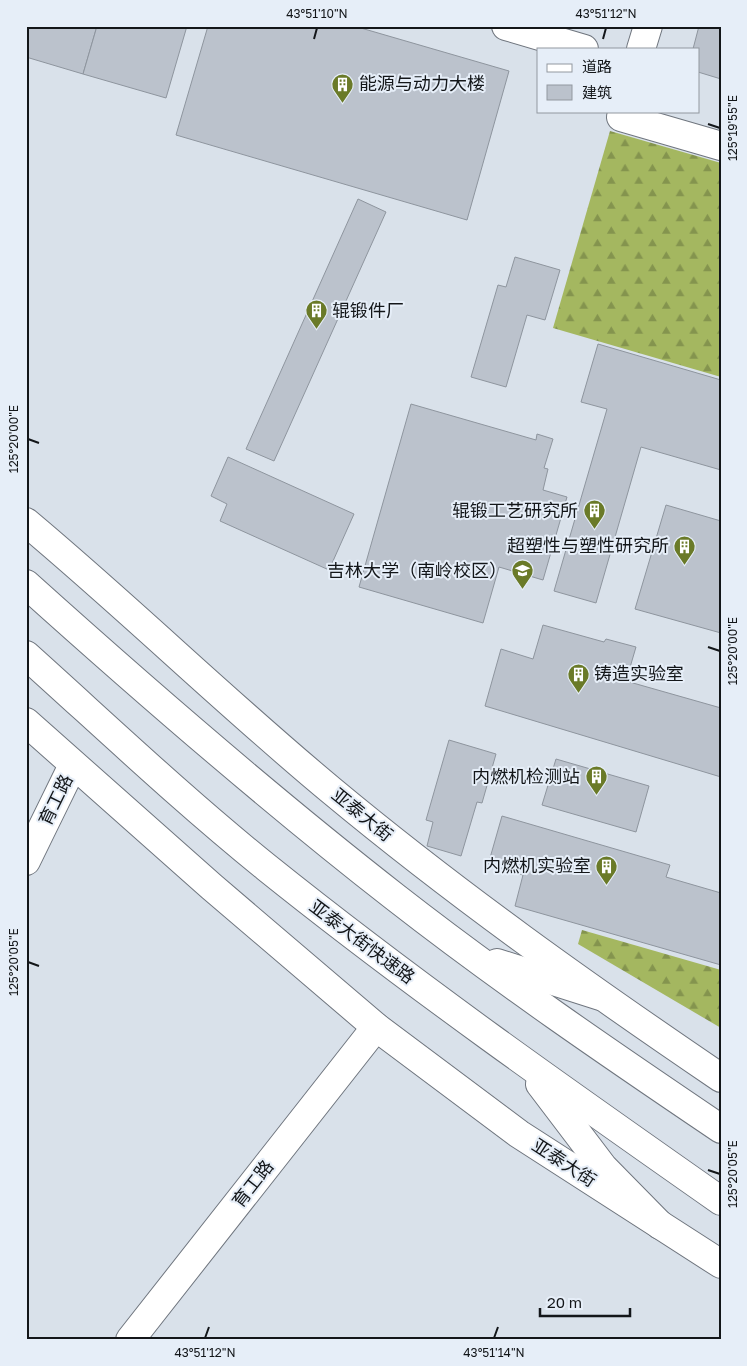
<svg xmlns="http://www.w3.org/2000/svg" width="747" height="1366" font-family="'Golos Text','Noto Sans SC',sans-serif">
<style>
.forest{fill:url(#forest-firs)}
.building{fill:#bbc2cc;stroke:#8e959e}
.lines{fill:none;stroke-linecap:round;stroke-linejoin:round}
.minor-casing{stroke:#6f757e;stroke-width:30}
.major-casing{stroke:#6f757e;stroke-width:30}
.highway-casing{stroke:#6f757e;stroke-width:30}
.minor{stroke:#fff;stroke-width:28}
.major{stroke:#fff;stroke-width:28}
.highway{stroke:#fff;stroke-width:28}
.ticks{fill:none;stroke:#131619;stroke-width:2}
.labels{text-anchor:middle;stroke-width:4;stroke-linejoin:round;paint-order:stroke}
.poi-label{font-size:18px;fill:#131619;stroke:#e6eef8;text-anchor:end}
.street-label{font-size:18px;fill:#131619;stroke:#e6eef8}
.neatline{fill:none;stroke:#131619;stroke-width:2}
.ticks-label{font-size:12px;text-anchor:middle;fill:#131619}
</style>
<defs>
<pattern id="forest-firs" width="22" height="20" patternUnits="userSpaceOnUse" patternTransform="scale(1.25)"><rect width="22" height="20" fill="#a4b760"/><path d="M5 1l3.5 6h-7zM16 11l3.5 6h-7z" fill="#84944e"/></pattern>
</defs>
<rect width="100%" height="100%" fill="#d9e1ea"/>
<g class="forest">
<path d="M610,131L721,163V377L553,328Z"/>
<path d="M582,930L721,970V1028L578,944Z"/>
</g>
<g class="building">
<path d="M26,26H97L83,74L26,57Z"/>
<path d="M97,26H187L166,98L83,74Z"/>
<path d="M208,26H354L509,71L467,220L176,135Z"/>
<path d="M699,26H721V79L698,72V49H693Z"/>
<path d="M358,199L386,212L274,461L246,449Z"/>
<path d="M515,257L560,270L545,320L527,315L506,387L471,377L498,285L506,287Z"/>
<path d="M598,344L721,380V470L641,447L596,603L554,591L607,409L581,402Z"/>
<path d="M411,404L536,440L537,434L553,439L544,468L548,469L543,490L567,497L543,580L499,567L483,623L359,587Z"/>
<path d="M228,457L354,514L329,570L220,521L227,504L211,496Z"/>
<path d="M666,505L721,521V633L635,609Z"/>
<path d="M543,625L604,642L606,639L636,647L626,681L721,708V777L485,706L501,649L533,659Z"/>
<path d="M449,740L496,754L482,803L477,802L461,856L427,846L433,822L426,820Z"/>
<path d="M556,759L649,786L636,832L542,805Z"/>
<path d="M502,816L670,865L666,877L721,893V965L515,906L523,875L488,865Z"/>
</g>
<g class="lines">
<defs>
<g id="minor">
<path d="M506,26L584,49"/>
<path d="M641,49L648,26"/>
<path d="M623,111L621,117L721,146"/>
<path d="M26,861L73,765"/>
<path d="M130,1340L376,1027"/>
</g>
<g id="major">
<path d="M26,522C130,609 227,704 332,791C456,894 587,987 721,1078"/>
<path d="M26,722L212,887L376,1027L519,1134L721,1264"/>
</g>
<g id="highway">
<path d="M26,584C146,692 268,798 395,897C500,979 610,1054 721,1129"/>
<path d="M26,655C105,726 183,800 266,867C413,985 567,1093 721,1201"/>
<path d="M497,963L600,996"/>
<path d="M540,1084L603,1167L660,1225"/>
</g>
</defs>
<use href="#minor" class="minor-casing"/>
<use href="#major" class="major-casing"/>
<use href="#highway" class="highway-casing"/>
<use href="#minor" class="minor"/>
<use href="#major" class="major"/>
<use href="#highway" class="highway"/>
</g>
<path class="ticks" d="M314,39L317,28M603,39L606,28M708,124L720,128M28,439L39,443M708,647L720,651M28,962L39,966M708,1170L720,1174M205,1338L209,1327M494,1338L498,1327"/>
<defs>
<symbol id="building-pin" viewBox="-11 -11 22 30"><path d="M0 17L-7.5 6A9.5 9.5 0 1 1 7.5 6Z" fill="#6a7a28" stroke="#e6eef8"/><path d="M-4-6H4V6H1V3H-1V6H-4ZM-2.5-4.3h1.7v1.8h-1.7ZM.8-4.3h1.7v1.8H.8ZM-2.5-1h1.7V.8h-1.7ZM.8-1h1.7V.8H.8Z" fill="#fff"/></symbol>
<symbol id="university-pin" viewBox="-11 -11 22 30"><path d="M0 17L-7.5 6A9.5 9.5 0 1 1 7.5 6Z" fill="#6a7a28" stroke="#e6eef8"/><path d="M0-5L7-2L0 1L-7-2ZM-4 1L0 2.5L4 1V4Q0 6-4 4Z" fill="#fff"/></symbol>
</defs>
<g fill-rule="evenodd">
<use href="#building-pin" x="330" y="72" width="25" height="34"/>
<use href="#building-pin" x="304" y="298" width="25" height="34"/>
<use href="#building-pin" x="582" y="498" width="25" height="34"/>
<use href="#building-pin" x="672" y="534" width="25" height="34"/>
<use href="#university-pin" x="510" y="558" width="25" height="34"/>
<use href="#building-pin" x="566" y="662" width="25" height="34"/>
<use href="#building-pin" x="584" y="764" width="25" height="34"/>
<use href="#building-pin" x="594" y="854" width="25" height="34"/>
</g>
<g class="labels">
<g class="poi-label">
<text x="359" y="90" text-anchor="start">能源与动力大楼</text>
<text x="332" y="317" text-anchor="start">辊锻件厂</text>
<text x="578" y="517">辊锻工艺研究所</text>
<text x="669" y="552">超塑性与塑性研究所</text>
<text x="507" y="577">吉林大学（南岭校区）</text>
<text x="594" y="680" text-anchor="start">铸造实验室</text>
<text x="580" y="783">内燃机检测站</text>
<text x="591" y="872">内燃机实验室</text>
</g>
<g class="street-label">
<text transform="translate(56 800) rotate(-64)" y="6">育工路</text>
<text transform="translate(362 815) rotate(39)" y="6">亚泰大街</text>
<text transform="translate(362 942) rotate(37)" y="6">亚泰大街快速路</text>
<text transform="translate(564 1163) rotate(33)" y="6">亚泰大街</text>
<text transform="translate(253 1184) rotate(-52)" y="6">育工路</text>
</g>
</g>
<rect width="747" height="1366" fill="none" stroke="#e6eef8" stroke-width="55"/>
<rect x="537" y="48" width="162" height="65" fill="#e6eef8" stroke="#92989f"/>
<rect x="547" y="64" width="25" height="8" fill="#ffffff" stroke="#92989f"/>
<text x="582" y="72" font-size="15" fill="#131619">道路</text>
<rect x="547" y="85" width="25" height="15" fill="#bbc2cc" stroke="#92989f"/>
<text x="582" y="98" font-size="15" fill="#131619">建筑</text>
<path d="M540 1308v8h90v-8" fill="none" stroke="#131619" stroke-width="2.5"/>
<text x="547" y="1308" font-size="15" fill="#131619" stroke="#e6eef8" stroke-width="4" paint-order="stroke">20 m</text>
<rect x="28" y="28" width="692" height="1310" class="neatline"/>
<g class="ticks-label">
<text x="317" y="18">43°51'10"N</text>
<text x="606" y="18">43°51'12"N</text>
<text transform="translate(733 128) rotate(-90)" y="4">125°19'55"E</text>
<text transform="translate(14 439) rotate(-90)" y="4">125°20'00"E</text>
<text transform="translate(733 651) rotate(-90)" y="4">125°20'00"E</text>
<text transform="translate(14 962) rotate(-90)" y="4">125°20'05"E</text>
<text transform="translate(733 1174) rotate(-90)" y="4">125°20'05"E</text>
<text x="205" y="1357">43°51'12"N</text>
<text x="494" y="1357">43°51'14"N</text>
</g>
</svg>
